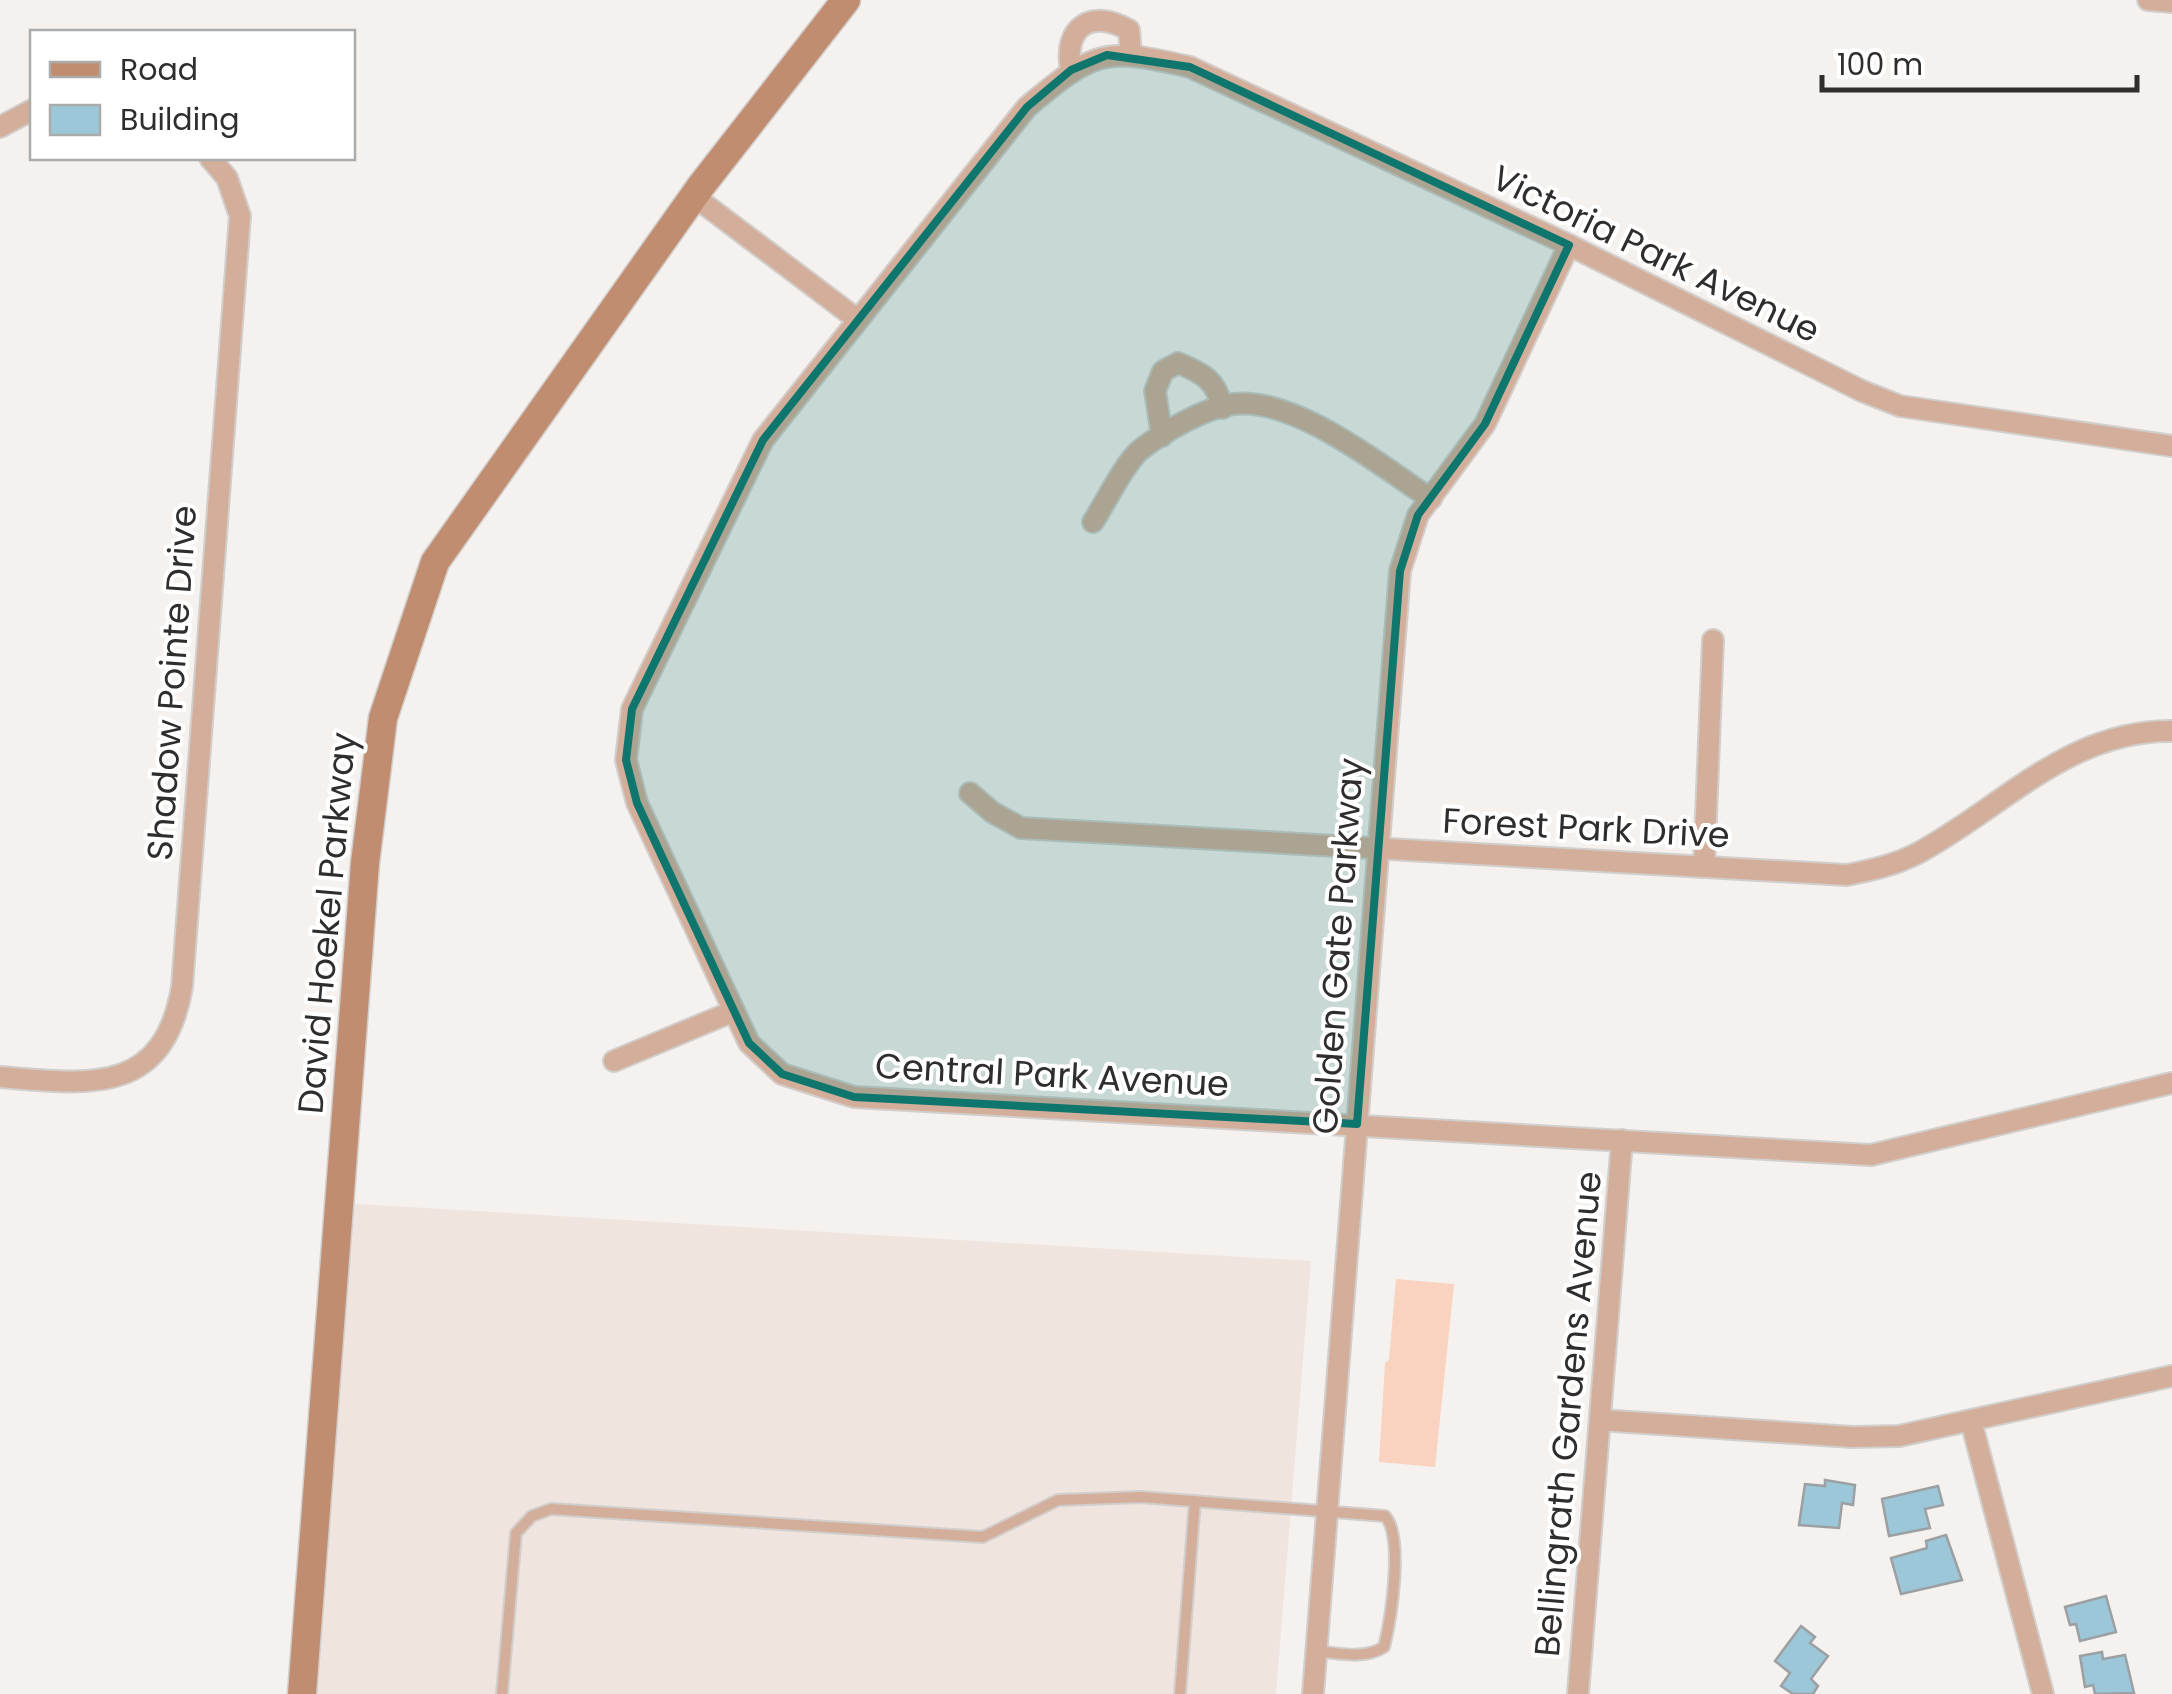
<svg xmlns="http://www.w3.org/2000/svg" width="2172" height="1694" font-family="Poppins,sans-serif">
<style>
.built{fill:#f0e4de}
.green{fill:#f9d3bf}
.building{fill:#9cc7d9;stroke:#9ca0a2;stroke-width:2.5}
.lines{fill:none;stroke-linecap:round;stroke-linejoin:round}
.lane-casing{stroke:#d1cecc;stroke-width:14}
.street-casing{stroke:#d1cecc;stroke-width:24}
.secondary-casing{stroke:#d1cecc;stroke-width:31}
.lane{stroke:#d3af9b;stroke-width:10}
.street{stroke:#d3af9b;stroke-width:20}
.secondary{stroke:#c18d70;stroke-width:28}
.marked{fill:#0f766e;fill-opacity:0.2;stroke:#0f766e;stroke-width:8;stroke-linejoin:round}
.labels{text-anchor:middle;stroke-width:8;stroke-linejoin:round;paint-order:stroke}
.street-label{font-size:35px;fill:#2f2e2d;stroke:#fff}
</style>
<rect width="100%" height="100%" fill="#f5f1ef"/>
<path class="built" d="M341,1203L1311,1261L1276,1694H302Z"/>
<path class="green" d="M1396,1279L1454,1284L1435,1467L1379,1462L1385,1363L1389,1360Z"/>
<g class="building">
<path d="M1825,1480L1855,1485L1853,1505L1842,1503L1839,1528L1799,1525L1805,1484L1825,1486Z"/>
<path d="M1938,1486L1943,1505L1925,1509L1930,1528L1889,1536L1882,1499Z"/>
<path d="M1946,1535L1962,1580L1901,1594L1891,1558L1927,1548L1926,1541Z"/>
<path d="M2106,1596L2116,1632L2080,1641L2076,1624L2070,1625L2065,1607Z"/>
<path d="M1801,1626L1815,1637L1810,1643L1828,1656L1811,1679L1818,1686L1813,1694H1793L1781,1686L1790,1673L1775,1661Z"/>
<path d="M2102,1652L2103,1659L2125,1655L2134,1693L2095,1694L2093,1685L2085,1687L2080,1656Z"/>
</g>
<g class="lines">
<defs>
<g id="lane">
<path d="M502,1694L516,1533L532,1516L551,1509L983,1537L1058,1500L1141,1497L1385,1516C1404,1537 1391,1619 1384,1647C1364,1660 1339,1653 1316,1651"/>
<path d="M1180,1694L1195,1501"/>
</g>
<g id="street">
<path d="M2148,0L2172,2"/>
<path d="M1071,70C1063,27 1091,8 1129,30L1131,55"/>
<path d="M0,127L32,110"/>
<path d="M695,197L858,320"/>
<path d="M1162,436L1155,391L1163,371L1178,363C1205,374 1215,380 1223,408"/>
<path d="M2172,446L1900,406L1862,391L1569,245L1190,67C1104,47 1095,50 1027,107L763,440L632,709L626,760L637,803L749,1043L782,1074L854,1097L1871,1155L2172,1083"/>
<path d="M1093,522C1106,502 1123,466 1139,451C1161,433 1206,407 1234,404C1296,397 1381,466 1431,499"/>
<path d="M970,793L992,812L1021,828L1847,875C1872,870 1896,865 1920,852C2004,806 2069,730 2172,731"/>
<path d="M1704,867L1713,640"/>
<path d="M614,1061L734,1011"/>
<path d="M0,1077C88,1084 163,1097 182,987L240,216L227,178L210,158"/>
<path d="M1600,1420L1852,1437L1899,1436L2172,1376"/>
<path d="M1971,1421L2043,1694"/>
<path d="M1313,1694L1400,571L1418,515L1485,424L1569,245"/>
<path d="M1578,1694L1622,1140"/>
</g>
<path id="secondary" d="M302,1694L365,863L383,718L435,562L701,186L846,0"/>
</defs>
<use href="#lane" class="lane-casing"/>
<use href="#street" class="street-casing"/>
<use href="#secondary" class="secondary-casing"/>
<use href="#lane" class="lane"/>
<use href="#street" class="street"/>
<use href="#secondary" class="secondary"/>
</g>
<path class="marked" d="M1107,55L1190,67L1569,245L1485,424L1418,515L1400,571L1357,1124L854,1097L782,1074L749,1043L637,803L626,760L632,709L763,440L1027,107L1071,70Z"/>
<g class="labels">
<g class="street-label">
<text transform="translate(1656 254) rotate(26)" y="12">Victoria Park Avenue</text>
<text transform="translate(172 683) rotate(-86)" y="12">Shadow Pointe Drive</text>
<text transform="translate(1586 828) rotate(3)" y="12">Forest Park Drive</text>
<text transform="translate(327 923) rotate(-85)" y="12">David Hoekel Parkway</text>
<text transform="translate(1338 946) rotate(-86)" y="12">Golden Gate Parkway</text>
<text transform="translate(1052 1075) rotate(3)" y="12">Central Park Avenue</text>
<text transform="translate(1568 1414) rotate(-85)" y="12">Bellingrath Gardens Avenue</text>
</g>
</g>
<rect x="30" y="30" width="325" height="130" fill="#ffffff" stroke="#acabab" stroke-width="2.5"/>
<rect x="50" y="62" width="50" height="15" fill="#c18d70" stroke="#acabab" stroke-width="2.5"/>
<text x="120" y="80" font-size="30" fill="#2f2e2d">Road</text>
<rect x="50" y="105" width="50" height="30" fill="#9cc7d9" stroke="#acabab" stroke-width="2.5"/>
<text x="120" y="130" font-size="30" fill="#2f2e2d">Building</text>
<path d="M1822 75v15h315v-15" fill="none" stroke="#2f2e2d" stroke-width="5"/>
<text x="1837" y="75" font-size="30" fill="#2f2e2d" stroke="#ffffff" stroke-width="8" paint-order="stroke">100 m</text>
</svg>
